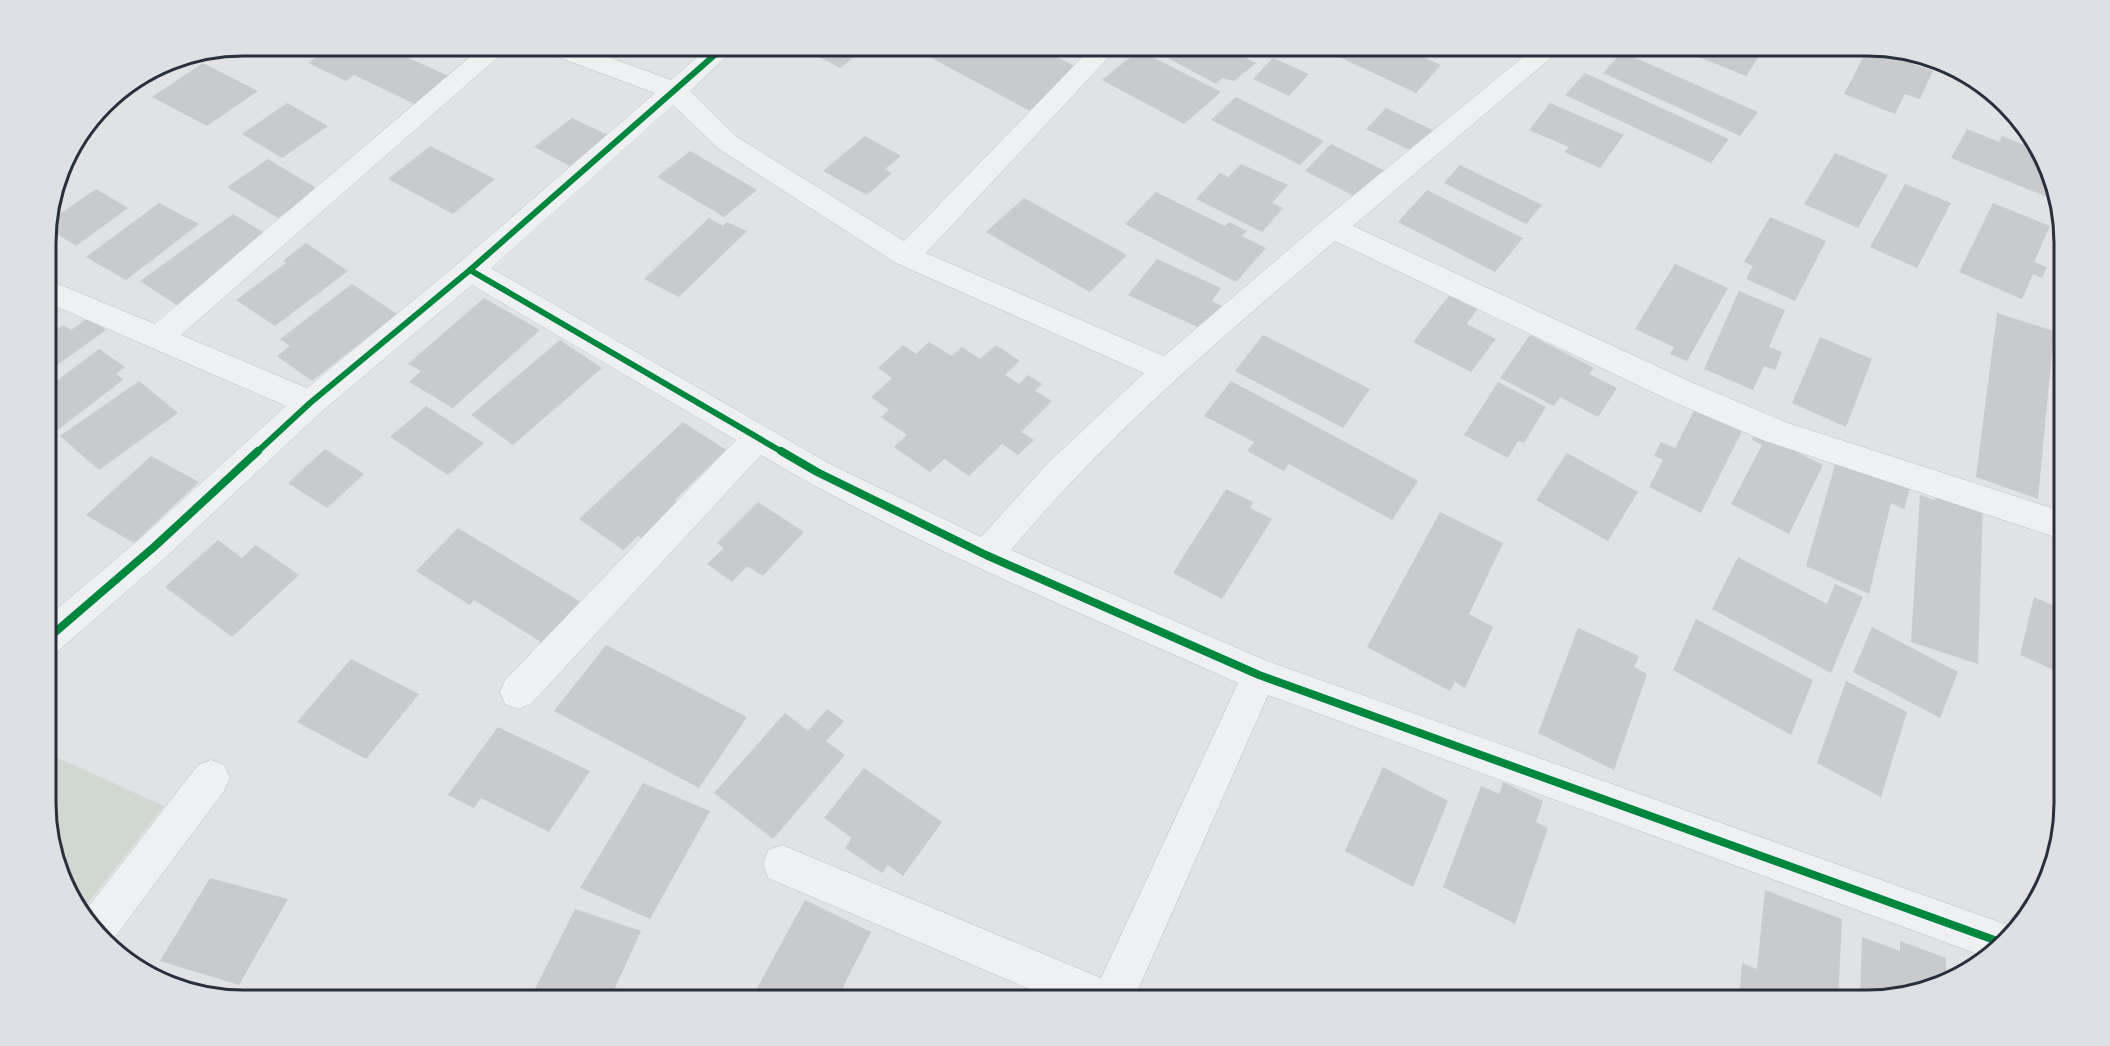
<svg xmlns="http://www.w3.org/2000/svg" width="2110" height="1046" font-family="'Public Sans',sans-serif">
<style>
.green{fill:#d0d8d1}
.building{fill:#c8cacd}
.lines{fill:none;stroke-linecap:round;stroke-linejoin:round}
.street-casing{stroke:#bec0c3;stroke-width:1}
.street{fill:#eff0f1;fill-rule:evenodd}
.cycleway-far1-casing{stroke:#edf0f4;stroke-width:9}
.cycleway-casing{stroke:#edf0f4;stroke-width:12}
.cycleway-far1{stroke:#00873e;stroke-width:6}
.cycleway{stroke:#00873e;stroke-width:8}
.rim{fill:none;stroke:#292f3c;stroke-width:3}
</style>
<rect width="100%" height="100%" fill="#e0e2e5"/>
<path class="green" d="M47,753L164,806L81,912L47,830Z"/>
<g class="building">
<path d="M266,45H307L298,52L287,48L282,51Z"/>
<path d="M333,45H380L455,79L421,107L354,75L346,81L308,63Z"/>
<path d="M810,45H860L866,48L840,68L804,49Z"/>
<path d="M939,45H1034L1082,70L1032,112L926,55Z"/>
<path d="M1144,45H1222L1256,63L1234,81L1222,78L1216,84Z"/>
<path d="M1249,45H1274L1266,53Z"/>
<path d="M1348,45H1396L1441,65L1416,93L1337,56Z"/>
<path d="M1669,45H1753L1764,49L1746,76Z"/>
<path d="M1868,48L1933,71L1920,99L1905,94L1895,114L1844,94Z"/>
<path d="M1139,50L1221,92L1184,124L1102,80Z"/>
<path d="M1622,52L1758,112L1740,136L1603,73Z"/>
<path d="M1896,52L1931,60L1940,62L1935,69Z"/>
<path d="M1273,58L1309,74L1289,96L1253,79Z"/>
<path d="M203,63L258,91L207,126L152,97Z"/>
<path d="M1585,73L1729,139L1711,163L1565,95Z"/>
<path d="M141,76L112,99L110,97L112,94Z"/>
<path d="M1236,97L1324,141L1300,165L1211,120Z"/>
<path d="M287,103L328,126L282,158L242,134Z"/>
<path d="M1550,103L1624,135L1600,168L1564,152L1569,147L1529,130Z"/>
<path d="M1386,108L1435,131L1416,153L1366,129Z"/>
<path d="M572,118L608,135L570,166L534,147Z"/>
<path d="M1967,129L1999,142L2002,136L2037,150L2034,156L2042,160L2057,201L1951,158Z"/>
<path d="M865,136L901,156L885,169L892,173L867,195L823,171Z"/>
<path d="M1331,144L1387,172L1362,200L1305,171Z"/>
<path d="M430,146L495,179L453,214L388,179Z"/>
<path d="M690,151L757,190L724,217L657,177Z"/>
<path d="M1835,153L1888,175L1858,228L1804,204Z"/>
<path d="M268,159L318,189L278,218L227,187Z"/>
<path d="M1241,164L1288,185L1272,203L1283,208L1262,232L1196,199L1220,173L1228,177Z"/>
<path d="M1460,165L1542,205L1526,224L1444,183Z"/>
<path d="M1905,184L1951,203L1917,268L1870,247Z"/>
<path d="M96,189L128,208L76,246L46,227L47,223Z"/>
<path d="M1427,190L1523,238L1495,272L1398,222Z"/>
<path d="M1156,192L1225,226L1229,222L1247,231L1242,236L1266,248L1236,282L1125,224Z"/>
<path d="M1024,198L1127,255L1090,292L986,232Z"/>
<path d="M159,203L199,224L126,280L86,257Z"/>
<path d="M1993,203L2050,226L2034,262L2047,267L2042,278L2033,274L2022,299L1959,272Z"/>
<path d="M233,214L271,237L178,306L140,281Z"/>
<path d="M1770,217L1826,241L1795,301L1746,279L1753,266L1744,262Z"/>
<path d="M709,218L723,226L727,222L747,231L679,297L644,279Z"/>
<path d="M306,243L348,271L275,326L236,300L286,263L283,261Z"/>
<path d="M1157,259L1221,288L1212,301L1226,308L1208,332L1128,295Z"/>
<path d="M1675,264L1728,288L1687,361L1670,354L1674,347L1635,329Z"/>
<path d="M352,284L397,314L312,381L277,356L290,346L280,339Z"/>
<path d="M1739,291L1785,310L1769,347L1782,352L1775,370L1764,366L1753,390L1704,369Z"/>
<path d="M1450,294L1478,308L1467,324L1496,339L1471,372L1413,342Z"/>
<path d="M484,298L540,330L453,408L409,382L421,371L408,364Z"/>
<path d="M46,301L59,311L51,317L56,322L46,330Z"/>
<path d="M1997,313L2054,331L2038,499L1976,477Z"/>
<path d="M88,318L106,330L46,373V337L63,325L71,330Z"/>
<path d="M1263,335L1370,389L1343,428L1235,371Z"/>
<path d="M1530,335L1594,368L1589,374L1617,388L1598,417L1560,397L1554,406L1500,378Z"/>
<path d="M1820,337L1872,359L1846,427L1792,403Z"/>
<path d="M560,340L602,368L513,445L471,415Z"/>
<path d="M929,342L952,356L962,347L980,359L996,345L1020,361L1005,375L1019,384L1028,375L1042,384L1035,391L1052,401L1021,432L1034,440L1018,455L1002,444L969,476L944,459L930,472L894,447L907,435L881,417L889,410L871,397L892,378L878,368L903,345L916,354Z"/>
<path d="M99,349L125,367L116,374L124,379L46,439V389Z"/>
<path d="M139,381L178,413L99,470L60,436Z"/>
<path d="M1231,381L1418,481L1392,520L1289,464L1284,471L1247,451L1254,442L1204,416Z"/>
<path d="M1498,382L1546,407L1524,443L1518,441L1508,458L1464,435Z"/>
<path d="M1697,405L1744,427L1701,513L1649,487L1663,460L1654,456L1661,442L1675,448Z"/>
<path d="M426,406L484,443L448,475L390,437Z"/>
<path d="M683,422L726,450L675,500L683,506L646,542L638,536L623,550L579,519Z"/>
<path d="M1756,432L1823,465L1789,534L1731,504L1762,445L1752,440Z"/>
<path d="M325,449L364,474L327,508L288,483Z"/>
<path d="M1567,453L1638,492L1608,541L1536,500Z"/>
<path d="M151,456L199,482L134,543L86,515Z"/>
<path d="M1837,458L1910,488L1904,509L1891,503L1869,594L1806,566Z"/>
<path d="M1936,488L1983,503L1978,664L1911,642L1920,495L1935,500Z"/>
<path d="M1226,489L1253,502L1250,508L1272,519L1222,599L1173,573Z"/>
<path d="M758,502L804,532L763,576L747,566L732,582L707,564L724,548L717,543Z"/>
<path d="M1440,512L1503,543L1469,614L1493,627L1465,688L1455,682L1450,691L1367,647Z"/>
<path d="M458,528L589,607L552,649L474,600L470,605L416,571Z"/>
<path d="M218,540L242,558L256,545L299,575L232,637L165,587Z"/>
<path d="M1738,557L1827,604L1835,584L1863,597L1831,673L1712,609Z"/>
<path d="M2034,597L2064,610L2065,675L2020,655Z"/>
<path d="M1696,619L1813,680L1791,735L1673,670Z"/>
<path d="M1872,627L1958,672L1940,718L1853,672Z"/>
<path d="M1578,628L1639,656L1634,667L1647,674L1614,770L1538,733Z"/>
<path d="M606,645L747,717L699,788L554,711Z"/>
<path d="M351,659L419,694L366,759L297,722Z"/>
<path d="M1846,681L1907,712L1881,797L1817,763Z"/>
<path d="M827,709L844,721L826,741L845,755L773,839L714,793L785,713L808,731Z"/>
<path d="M498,727L590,771L549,832L481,798L474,808L448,795Z"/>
<path d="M1383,767L1448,801L1413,887L1345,851Z"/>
<path d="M864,768L942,822L903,876L888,865L882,873L845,848L852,838L824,818Z"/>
<path d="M1503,782L1543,801L1536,822L1548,828L1515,924L1443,887L1481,786L1499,794Z"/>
<path d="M643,783L710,811L650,919L580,888Z"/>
<path d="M210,878L288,899L239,985L160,961Z"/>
<path d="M1765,890L1842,919L1838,1001H1739L1742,963L1757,969Z"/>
<path d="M805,900L871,932L836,1001H750Z"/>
<path d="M575,909L641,931L609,1001H529Z"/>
<path d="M1862,937L1900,951V941L1946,958V978L1880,1001H1860Z"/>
</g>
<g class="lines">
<defs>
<g id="street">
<path d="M484,45H512L181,335L307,388L460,262L655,93L542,51L539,45H575L671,80L711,45H738L690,91L737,137L904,241L1094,45H1120L926,253L1164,356L1322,221L1538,45H1566L1353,226L1691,382L1785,422L2064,512V540L1765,441L1669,400L1335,241C1221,338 1107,435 1011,550L1267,661L2013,927L1986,957L1268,695L1133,1001H1058L768,878L763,864L768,850L782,845L1101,978L1238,683C1077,611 913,545 761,455L531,704L518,709L505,704L500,692L505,680L736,440L472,285L321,412L166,557L58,651L46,656V618L142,537L286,406L46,302V279L155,324ZM673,105L719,149L896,263L1144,373L1049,462L981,537L828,463L491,268Z"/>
<path d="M211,760L224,765L230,778L224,791L110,944L86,923L82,915L198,765Z"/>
</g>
</defs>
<use href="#street" class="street-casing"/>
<use href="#street" class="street"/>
<defs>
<g id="cycleway-far1">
<path d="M470,270L784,453"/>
<path d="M256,453L310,403L470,270L726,45"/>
</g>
<g id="cycleway">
<path d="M781,451L817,472L986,555L1259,675L2000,942"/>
<path d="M46,640L154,547L258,451"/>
</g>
</defs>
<use href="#cycleway-far1" class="cycleway-far1-casing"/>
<use href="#cycleway" class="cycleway-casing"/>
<use href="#cycleway-far1" class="cycleway-far1"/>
<use href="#cycleway" class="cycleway"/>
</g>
<path d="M0 0H2110V1046H0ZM243 56H1867A187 187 0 0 1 2054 243V803A187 187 0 0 1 1867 990H243A187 187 0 0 1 56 803V243A187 187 0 0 1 243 56Z" fill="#dde1e5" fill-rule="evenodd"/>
<path class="rim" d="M243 56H1867A187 187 0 0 1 2054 243V803A187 187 0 0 1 1867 990H243A187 187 0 0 1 56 803V243A187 187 0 0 1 243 56Z"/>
</svg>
